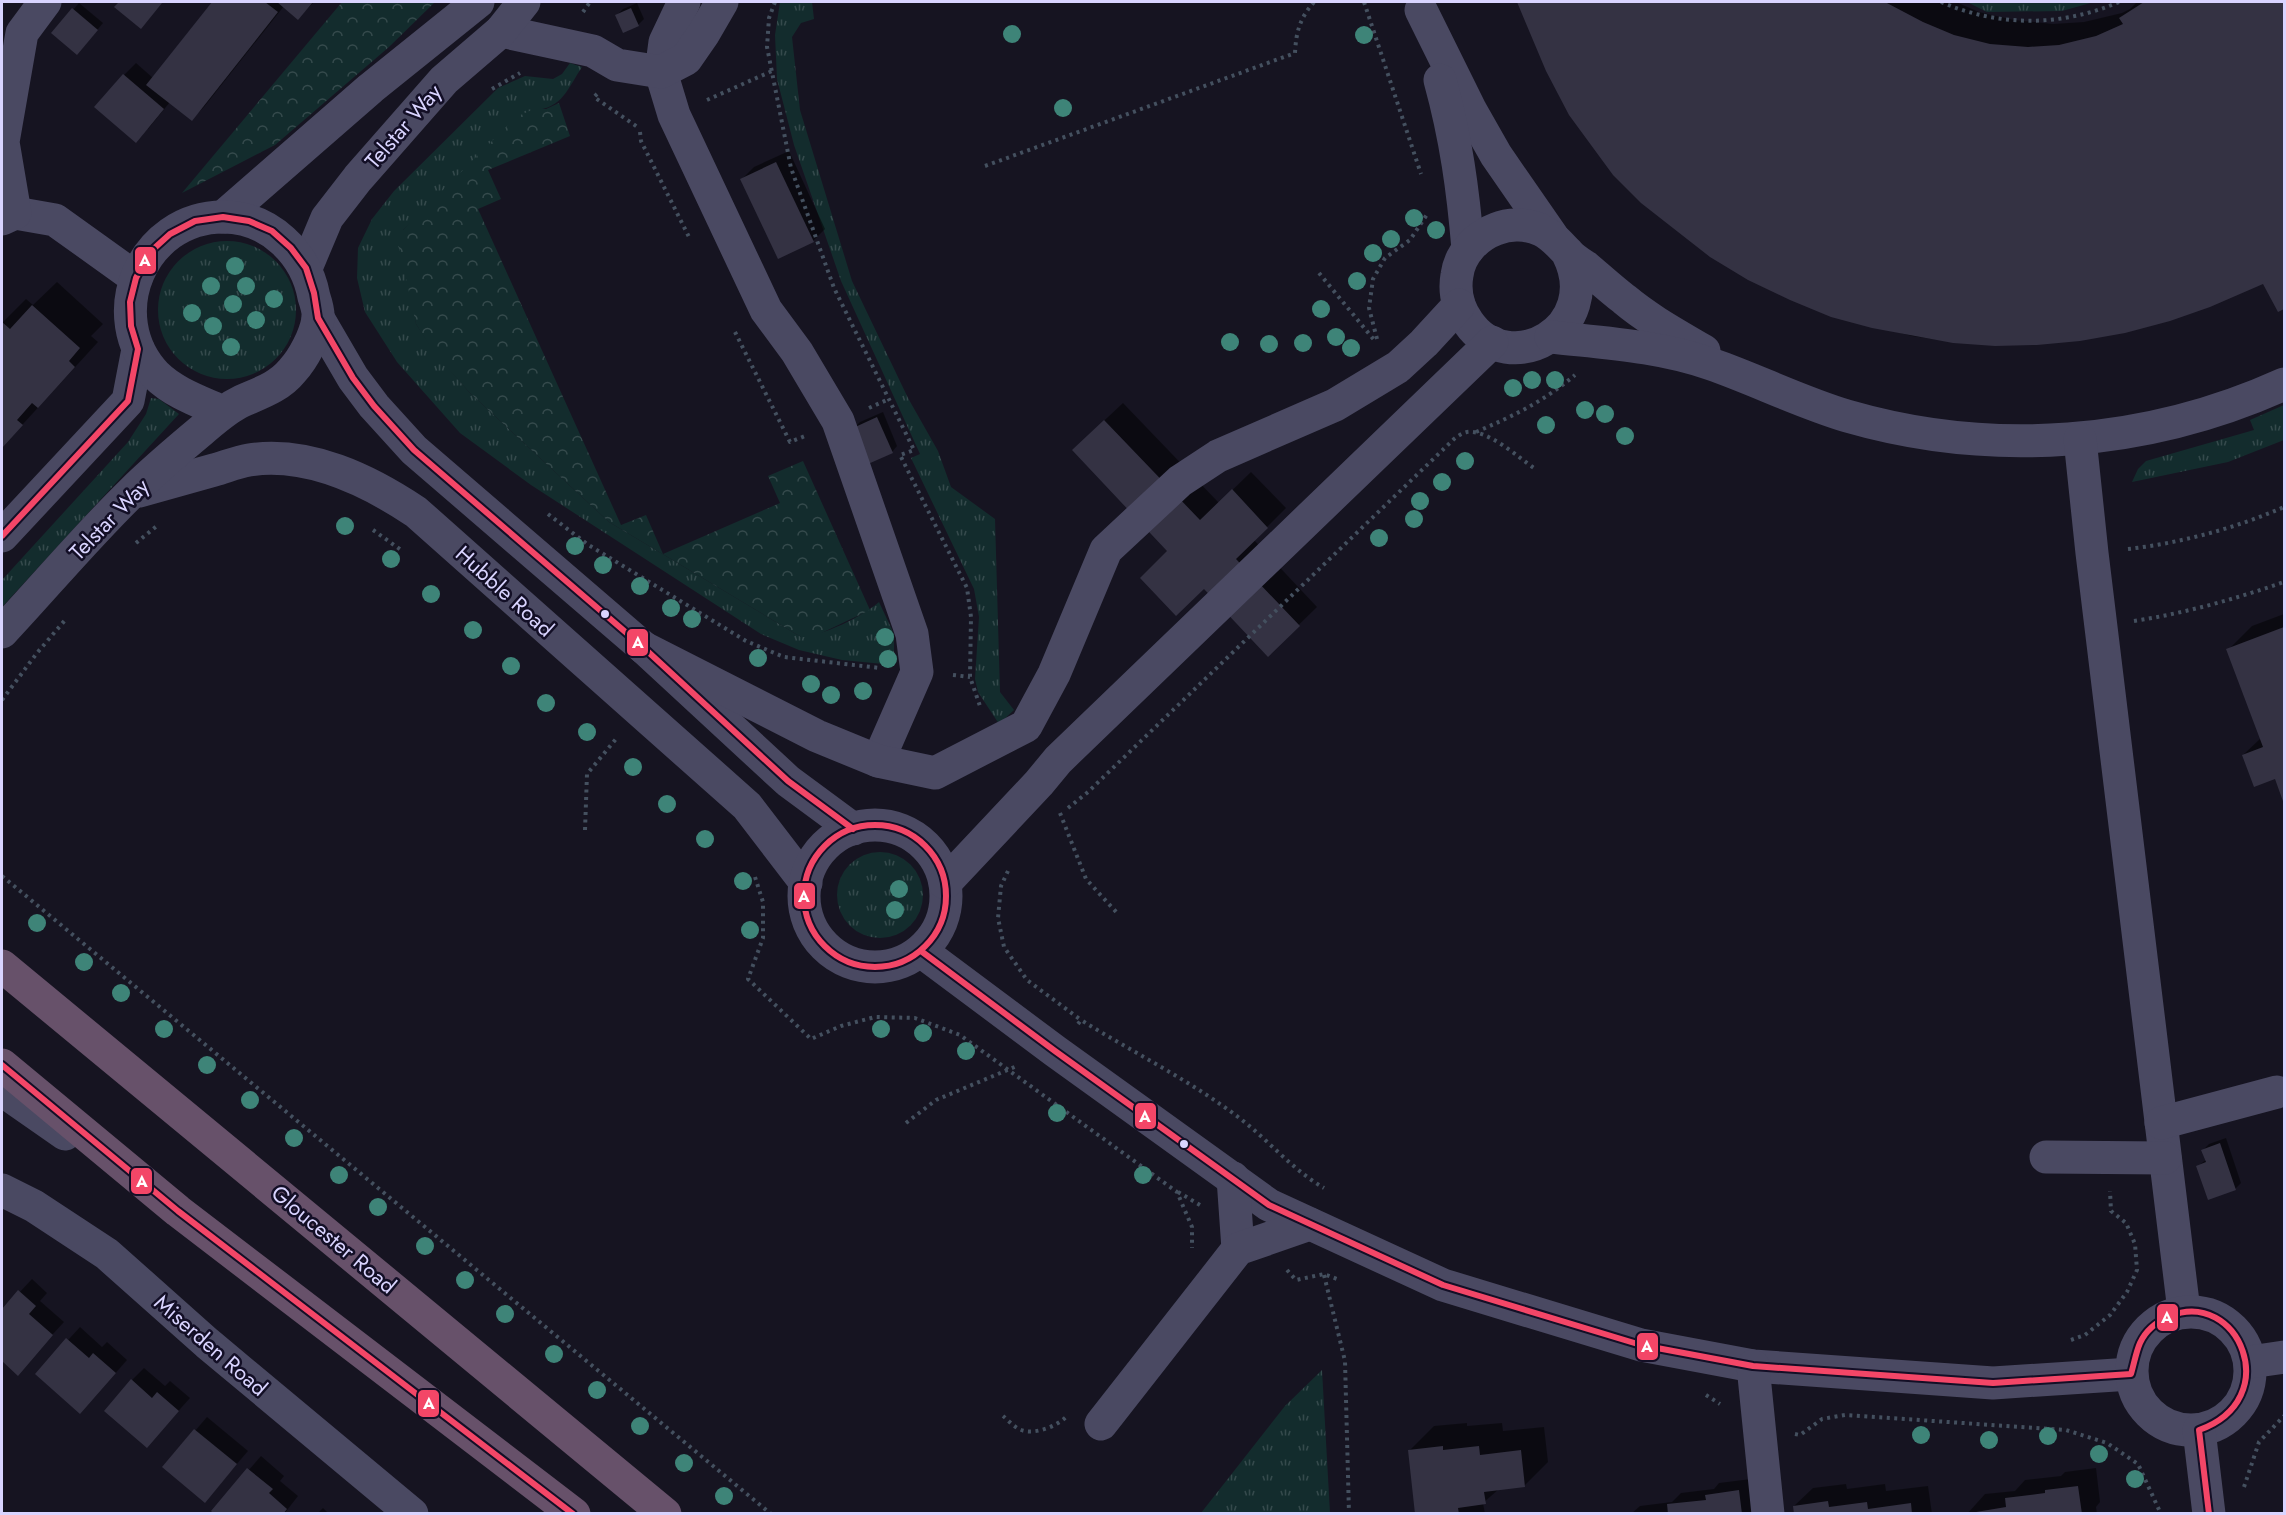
<svg xmlns="http://www.w3.org/2000/svg" width="2286" height="1515" font-family="Jost,sans-serif">
<style>
.grass{fill:url(#grass-tufts)}
.forest{fill:url(#forest-crowns)}
.shadow{fill:#0007}
.building{fill:#343243}
.lines{fill:none;stroke-linecap:round;stroke-linejoin:round}
.path{stroke:#44505f;stroke-width:4;stroke-dasharray:3 4.5;stroke-linecap:butt}
.minor{stroke:#4a4962;stroke-width:33}
.highway{stroke:#67516a;stroke-width:33}
.bus-1-casing{stroke:#130f26;stroke-width:10}
.bus-1{stroke:#f34667;stroke-width:6}
.tree{fill:#3e8478}
.bus-dot{fill:#d9d4ff;stroke:#130f26;stroke-width:2}
.labels{text-anchor:middle;stroke-width:5;stroke-linejoin:round;paint-order:stroke}
.street-label{font-size:22px;fill:#d9d4ff;stroke:#130f26}
.line-badge{stroke:#130f26;stroke-width:2}
.badge-label{font-size:16px;text-anchor:middle;font-weight:bold;fill:#fff}
</style>
<defs>
<pattern id="grass-tufts" width="24" height="20" patternUnits="userSpaceOnUse" patternTransform="scale(1.5)"><rect width="24" height="20" fill="#132c2d"/><path d="M3 7l-1-3M5 7V3M7 7l1-3M15 17l-1-3M17 17v-4M19 17l1-3" fill="none" stroke="#354a4c"/></pattern>
<pattern id="forest-crowns" width="20" height="18" patternUnits="userSpaceOnUse" patternTransform="scale(1.5)"><rect width="20" height="18" fill="#132c2d"/><path d="M2 6a3 3 0 1 1 6 0M12 15a3 3 0 1 1 6 0" fill="none" stroke="#354a4c"/></pattern>
</defs>
<rect width="100%" height="100%" fill="#161421"/>
<g class="grass">
<path d="M780,2H812L814,19L801,23L792,37L800,110L852,281L908,398L938,451L951,487L995,519L1000,692L1014,710L999,724L978,692L975,679L979,617L974,589L911,458L920,454L841,281L794,145L777,79L775,35Z"/>
<path d="M1967,2H2094L2062,11L1987,12Z"/>
<path d="M570,63L582,67C568,88 562,109 534,110L403,230L416,324L436,354L469,392L609,522L801,637C823,636 863,616 879,602L894,634V665L842,660L799,650L761,634L531,485L460,433L397,362L365,312L357,278L358,248L372,219L394,191L498,88L525,76L553,79L562,74Z"/>
<circle cx="227" cy="310" r="69"/>
<path d="M151,398L159,399L179,414L2,607V580L128,442L146,414Z"/>
<path d="M2284,405V440L2228,462L2132,482L2138,469L2146,461L2254,430L2250,420Z"/>
<circle cx="880" cy="895" r="43"/>
<path d="M1322,1370L1330,1513H1201L1285,1406Z"/>
</g>
<g class="forest">
<path d="M342,2H435L389,47L275,145L182,193Z"/>
<path d="M559,103L570,136L488,170L501,199L478,209L621,525L646,515L663,554L780,503L768,476L803,461L870,610L813,637H801L609,522L469,392L435,354L416,324L398,242L403,230L516,117L534,109H546Z"/>
</g>
<g class="shadow">
<path d="M121,2H162L146,21L117,7Z"/>
<path d="M214,2H314L298,18L284,6L204,107L192,119L170,102L148,129L124,75L136,63L153,78Z"/>
<path d="M1519,2H1956L1979,12L2014,20L2053,24L2084,22L2122,13L2130,9L2137,2H2284V307L2278,310L2263,282L1953,342L1912,336L1831,315L1547,70Z"/>
<path d="M79,3L103,23L83,47L53,33Z"/>
<path d="M637,3L644,19L638,25L617,15L623,9Z"/>
<path d="M789,151L825,229L813,241L742,179L754,167Z"/>
<path d="M57,282L103,324L91,336L98,342L2,447V323L26,299L33,305Z"/>
<path d="M1123,403L1219,503L1251,472L1286,508L1254,540L1317,607L1268,655L1169,551L1092,432Z"/>
<path d="M883,412L897,446L892,452L854,428L860,422Z"/>
<path d="M2284,614V800L2276,777L2243,755L2261,738L2228,650L2252,626Z"/>
<path d="M2226,1138L2241,1183L2235,1189L2198,1166L2207,1159L2203,1150L2209,1144Z"/>
<path d="M32,1279L47,1293L40,1301L64,1322L17,1373L2,1359V1311Z"/>
<path d="M80,1327L102,1347L107,1342L127,1360L92,1400L37,1374Z"/>
<path d="M144,1368L165,1386L170,1381L190,1398L147,1446L132,1380Z"/>
<path d="M207,1417L248,1451L205,1501L164,1467Z"/>
<path d="M1467,1423V1426L1502,1423L1503,1431L1544,1427L1548,1462L1524,1486L1499,1489L1483,1503L1485,1514H1417L1410,1450L1434,1426Z"/>
<path d="M261,1456L284,1476L280,1481L298,1496L284,1514H216L213,1511Z"/>
<path d="M2096,1468L2100,1502L2096,1507L2097,1514H1967L1985,1494L2015,1491L2025,1480L2061,1476L2065,1472Z"/>
<path d="M1751,1479L1754,1514H1631L1640,1506L1672,1502L1681,1493L1714,1489L1719,1483Z"/>
<path d="M1846,1484L1847,1489L1885,1484L1886,1491L1928,1486L1932,1514H1795L1794,1506L1813,1488Z"/>
<path d="M323,1508L329,1514H317Z"/>
</g>
<g class="building">
<path d="M119,2H160L162,3L141,29L114,7Z"/>
<path d="M212,2H265L278,12L192,121L146,85Z"/>
<path d="M277,2H313L298,20Z"/>
<path d="M1517,2H1885L1923,22L1954,35L1990,44L2028,47L2059,45L2096,36L2123,24L2119,18L2144,2H2284V309L2278,312L2263,284L2210,307L2170,321L2125,333L2080,341L2037,345L1995,346L1953,343L1872,328L1831,317L1790,300L1748,280L1710,257L1641,203L1613,175L1569,115L1546,71Z"/>
<path d="M72,8L98,30L77,55L51,33Z"/>
<path d="M631,8L639,26L623,33L615,15Z"/>
<path d="M123,74L164,109L136,143L94,107Z"/>
<path d="M776,162L814,242L778,259L740,179Z"/>
<path d="M32,305L80,348L69,361L75,367L38,408L32,403L17,420L23,425L2,448V322L10,329Z"/>
<path d="M877,417L893,453L868,464L853,428Z"/>
<path d="M1104,420L1200,520L1232,489L1268,528L1236,559L1300,626L1268,657L1204,589L1176,616L1140,578L1167,551L1072,450Z"/>
<path d="M2284,627V804L2275,779L2254,787L2242,755L2263,747L2226,649Z"/>
<path d="M2220,1143L2236,1190L2208,1200L2196,1166L2206,1162L2201,1150Z"/>
<path d="M18,1290L36,1306L29,1314L53,1335L18,1376L2,1361V1309Z"/>
<path d="M66,1338L89,1358L93,1353L116,1373L80,1414L35,1374Z"/>
<path d="M131,1379L152,1398L157,1392L179,1411L147,1448L104,1411Z"/>
<path d="M194,1429L237,1464L205,1503L162,1467Z"/>
<path d="M1443,1446V1450L1479,1446L1480,1455L1521,1450L1525,1487L1484,1492L1486,1504L1458,1508L1459,1514H1415L1408,1450Z"/>
<path d="M247,1468L273,1489L269,1493L287,1509L283,1514H214L211,1511Z"/>
<path d="M2078,1486L2082,1514H1964L2006,1507L2005,1498L2045,1493V1490Z"/>
<path d="M1739,1490L1742,1514H1668L1667,1504L1706,1500L1705,1495Z"/>
<path d="M1828,1501L1829,1507L1867,1502L1868,1509L1911,1503L1912,1514H1794L1793,1506Z"/>
</g>
<g class="lines">
<g class="path">
<path d="M775,2L769,18L767,47L791,168L834,288L914,450L900,455L967,588L971,617L970,677L981,709"/>
<path d="M1364,2L1421,174"/>
<path d="M1941,2C1999,27 2061,27 2119,2"/>
<path d="M583,12L590,2"/>
<path d="M492,89L520,73"/>
<path d="M597,94L594,97L639,128"/>
<path d="M707,100L772,71"/>
<path d="M640,132L641,141L690,239"/>
<path d="M985,166L1295,53C1296,32 1300,18 1314,2"/>
<path d="M1319,273L1375,341"/>
<path d="M735,332L790,442L805,436"/>
<path d="M1377,339L1369,308L1373,279L1385,258L1410,240L1428,213"/>
<path d="M869,408L889,399"/>
<path d="M1476,432C1513,416 1543,402 1575,375"/>
<path d="M548,514L587,544L746,641L784,657L880,668"/>
<path d="M373,530L401,550"/>
<path d="M136,543L158,525"/>
<path d="M2128,549C2181,543 2236,528 2284,507"/>
<path d="M2134,621C2186,613 2235,599 2284,582"/>
<path d="M953,675L970,677"/>
<path d="M2,700L37,653L66,619"/>
<path d="M1068,808L1088,792L1454,439C1458,436 1462,433 1467,432C1487,429 1518,457 1534,468"/>
<path d="M1060,813L1086,879L1118,914"/>
<path d="M585,830L587,774L616,739"/>
<path d="M1008,871L1001,886L998,918L1004,947L1027,980L1081,1020"/>
<path d="M2,876L771,1514"/>
<path d="M755,877L763,902V938L748,979L811,1039L841,1026L875,1017L915,1018L960,1035L1177,1192L1192,1227V1248"/>
<path d="M1078,1024L1081,1020C1134,1053 1193,1082 1242,1120C1270,1142 1293,1170 1324,1188"/>
<path d="M906,1123L936,1100L1017,1066"/>
<path d="M1178,1192L1200,1205"/>
<path d="M1287,1270L1296,1280L1324,1274L1337,1279"/>
<path d="M1324,1275L1345,1361L1349,1514"/>
<path d="M2071,1340L2085,1335L2110,1315L2127,1292L2137,1270L2135,1244L2126,1223L2111,1211L2110,1191"/>
<path d="M1706,1395L1720,1404"/>
<path d="M1003,1416C1008,1420 1013,1426 1019,1429C1032,1436 1056,1427 1066,1417"/>
<path d="M1795,1434L1800,1435L1822,1419L1845,1415L2066,1430L2107,1443L2138,1464L2161,1514"/>
<path d="M2244,1487L2259,1442L2284,1416"/>
</g>
<g class="minor">
<path d="M684,2L665,42L661,72L674,115L766,310L797,352L838,421L912,634L917,672L878,761"/>
<path d="M1421,10L1471,111L1496,155L1552,236"/>
<path d="M501,31L593,51L617,65L661,72L686,59L704,33L722,2"/>
<path d="M1440,80C1456,138 1463,190 1468,249"/>
<path d="M15,213L55,220L136,278"/>
<path d="M223,217L371,88L478,2"/>
<path d="M2,219L15,213L3,142L22,33L45,2"/>
<path d="M1568,254C1605,328 1509,382 1468,322C1458,308 1454,292 1457,275C1460,253 1477,236 1496,229C1510,223 1527,224 1541,230C1553,236 1559,244 1568,253C1573,259 1580,263 1586,267C1599,278 1611,289 1624,299C1649,320 1677,335 1704,351"/>
<path d="M306,268L327,218L358,178L444,80L501,31L524,2"/>
<path d="M318,318L353,378L374,406L414,450L644,648L788,781L853,829"/>
<path d="M1551,337C1605,343 1660,346 1711,364C1757,380 1800,402 1847,416C1992,458 2147,446 2284,384"/>
<path d="M2080,439L2092,553L2184,1311"/>
<path d="M139,491C164,484 189,477 214,470C225,467 237,462 249,460C309,451 368,480 416,512L747,806L806,883"/>
<path d="M2,536L128,401L138,349"/>
<path d="M2,632C45,586 86,537 131,493C153,471 178,450 202,430C215,419 227,408 242,401C260,393 279,387 292,371C304,358 315,336 318,319C319,312 316,303 314,297C306,253 269,217 223,217C142,217 100,316 156,375C174,393 201,402 223,412"/>
<path d="M644,648L817,736L878,761L935,773L1026,726L1054,674L1106,550L1180,481L1218,456L1335,405L1398,367L1424,343L1459,305"/>
<circle cx="875" cy="896" r="71"/>
<path d="M945,883L1039,783L1058,760L1492,342"/>
<path d="M921,951L1055,1051L1269,1205L1443,1285L1641,1345L1753,1366L1993,1383L2131,1374"/>
<path d="M2,1090L65,1134"/>
<path d="M2161,1123L2277,1092"/>
<path d="M2046,1157L2165,1158"/>
<path d="M1233,1178L1238,1249"/>
<path d="M2,1190L34,1206L107,1254L207,1343L412,1514"/>
<circle cx="2191" cy="1371" r="59"/>
<path d="M2250,1362L2284,1357"/>
<path d="M1753,1366L1768,1514"/>
<path d="M1101,1424L1238,1249L1310,1224"/>
<path d="M2199,1430L2209,1514"/>
</g>
<g class="highway">
<path d="M2,966L665,1514"/>
<path d="M2,1065L178,1211L574,1514"/>
</g>
<defs>
<g id="bus-1">
<path d="M2,536L128,401L138,349L131,326L130,302L136,278L149,253L170,234L195,221L223,217L249,221L272,231L291,248L306,268L314,293L318,318L353,378L374,406L414,450L644,648L788,781L853,829"/>
<circle cx="875" cy="896" r="71"/>
<path d="M921,951L1055,1051L1269,1205L1443,1285L1641,1345L1753,1366L1993,1383L2131,1374C2134,1364 2136,1352 2140,1343C2146,1330 2158,1321 2170,1316C2238,1288 2286,1399 2199,1430L2209,1514"/>
<path d="M2,1065L178,1211L573,1514"/>
</g>
</defs>
<use href="#bus-1" class="bus-1-casing"/>
<use href="#bus-1" class="bus-1"/>
</g>
<g class="tree">
<circle cx="1012" cy="34" r="9"/>
<circle cx="1364" cy="35" r="9"/>
<circle cx="1063" cy="108" r="9"/>
<circle cx="1414" cy="218" r="9"/>
<circle cx="1436" cy="230" r="9"/>
<circle cx="1391" cy="239" r="9"/>
<circle cx="1373" cy="253" r="9"/>
<circle cx="235" cy="266" r="9"/>
<circle cx="1357" cy="281" r="9"/>
<circle cx="211" cy="286" r="9"/>
<circle cx="246" cy="286" r="9"/>
<circle cx="274" cy="299" r="9"/>
<circle cx="233" cy="304" r="9"/>
<circle cx="1321" cy="309" r="9"/>
<circle cx="192" cy="313" r="9"/>
<circle cx="256" cy="320" r="9"/>
<circle cx="213" cy="326" r="9"/>
<circle cx="1336" cy="337" r="9"/>
<circle cx="1230" cy="342" r="9"/>
<circle cx="1303" cy="343" r="9"/>
<circle cx="1269" cy="344" r="9"/>
<circle cx="231" cy="347" r="9"/>
<circle cx="1351" cy="348" r="9"/>
<circle cx="1532" cy="380" r="9"/>
<circle cx="1555" cy="380" r="9"/>
<circle cx="1513" cy="388" r="9"/>
<circle cx="1585" cy="410" r="9"/>
<circle cx="1605" cy="414" r="9"/>
<circle cx="1546" cy="425" r="9"/>
<circle cx="1625" cy="436" r="9"/>
<circle cx="1465" cy="461" r="9"/>
<circle cx="1442" cy="482" r="9"/>
<circle cx="1420" cy="501" r="9"/>
<circle cx="1414" cy="519" r="9"/>
<circle cx="345" cy="526" r="9"/>
<circle cx="1379" cy="538" r="9"/>
<circle cx="575" cy="546" r="9"/>
<circle cx="391" cy="559" r="9"/>
<circle cx="603" cy="565" r="9"/>
<circle cx="640" cy="586" r="9"/>
<circle cx="431" cy="594" r="9"/>
<circle cx="671" cy="608" r="9"/>
<circle cx="692" cy="619" r="9"/>
<circle cx="473" cy="630" r="9"/>
<circle cx="885" cy="637" r="9"/>
<circle cx="758" cy="658" r="9"/>
<circle cx="888" cy="659" r="9"/>
<circle cx="511" cy="666" r="9"/>
<circle cx="811" cy="684" r="9"/>
<circle cx="863" cy="691" r="9"/>
<circle cx="831" cy="695" r="9"/>
<circle cx="546" cy="703" r="9"/>
<circle cx="587" cy="732" r="9"/>
<circle cx="633" cy="767" r="9"/>
<circle cx="667" cy="804" r="9"/>
<circle cx="705" cy="839" r="9"/>
<circle cx="743" cy="881" r="9"/>
<circle cx="899" cy="889" r="9"/>
<circle cx="895" cy="910" r="9"/>
<circle cx="37" cy="923" r="9"/>
<circle cx="750" cy="930" r="9"/>
<circle cx="84" cy="962" r="9"/>
<circle cx="121" cy="993" r="9"/>
<circle cx="164" cy="1029" r="9"/>
<circle cx="881" cy="1029" r="9"/>
<circle cx="923" cy="1033" r="9"/>
<circle cx="966" cy="1051" r="9"/>
<circle cx="207" cy="1065" r="9"/>
<circle cx="250" cy="1100" r="9"/>
<circle cx="1057" cy="1113" r="9"/>
<circle cx="294" cy="1138" r="9"/>
<circle cx="339" cy="1175" r="9"/>
<circle cx="1143" cy="1175" r="9"/>
<circle cx="378" cy="1207" r="9"/>
<circle cx="425" cy="1246" r="9"/>
<circle cx="465" cy="1280" r="9"/>
<circle cx="505" cy="1314" r="9"/>
<circle cx="554" cy="1354" r="9"/>
<circle cx="597" cy="1390" r="9"/>
<circle cx="640" cy="1426" r="9"/>
<circle cx="1921" cy="1435" r="9"/>
<circle cx="2048" cy="1436" r="9"/>
<circle cx="1989" cy="1440" r="9"/>
<circle cx="2099" cy="1454" r="9"/>
<circle cx="684" cy="1463" r="9"/>
<circle cx="2135" cy="1479" r="9"/>
<circle cx="724" cy="1496" r="9"/>
</g>
<g class="bus-dot">
<circle cx="605" cy="614" r="5"/>
<circle cx="1184" cy="1144" r="5"/>
</g>
<g class="labels">
<g class="street-label">
<text transform="translate(403 126) rotate(-49)" y="8">Telstar Way</text>
<text transform="translate(109 519) rotate(-46)" y="8">Telstar Way</text>
<text transform="translate(505 591) rotate(42)" y="8">Hubble Road</text>
<text transform="translate(334 1239) rotate(40)" y="8">Gloucester Road</text>
<text transform="translate(211 1345) rotate(41)" y="8">Miserden Road</text>
</g>
</g>
<g class="line-badge">
<rect x="134" y="246" width="23" height="29" rx="6" fill="#f34667"/>
<rect x="626" y="628" width="23" height="29" rx="6" fill="#f34667"/>
<rect x="793" y="882" width="23" height="28" rx="6" fill="#f34667"/>
<rect x="1134" y="1102" width="23" height="28" rx="6" fill="#f34667"/>
<rect x="130" y="1167" width="23" height="28" rx="6" fill="#f34667"/>
<rect x="2156" y="1303" width="23" height="29" rx="6" fill="#f34667"/>
<rect x="1636" y="1332" width="23" height="29" rx="6" fill="#f34667"/>
<rect x="417" y="1389" width="23" height="29" rx="6" fill="#f34667"/>
</g>
<g class="badge-label">
<text x="145" y="266">A</text>
<text x="638" y="648">A</text>
<text x="804" y="902">A</text>
<text x="1145" y="1122">A</text>
<text x="142" y="1187">A</text>
<text x="2167" y="1323">A</text>
<text x="1647" y="1352">A</text>
<text x="429" y="1409">A</text>
</g>
<rect width="2286" height="1515" fill="none" stroke="#d9d4ff" stroke-width="6"/>
</svg>
